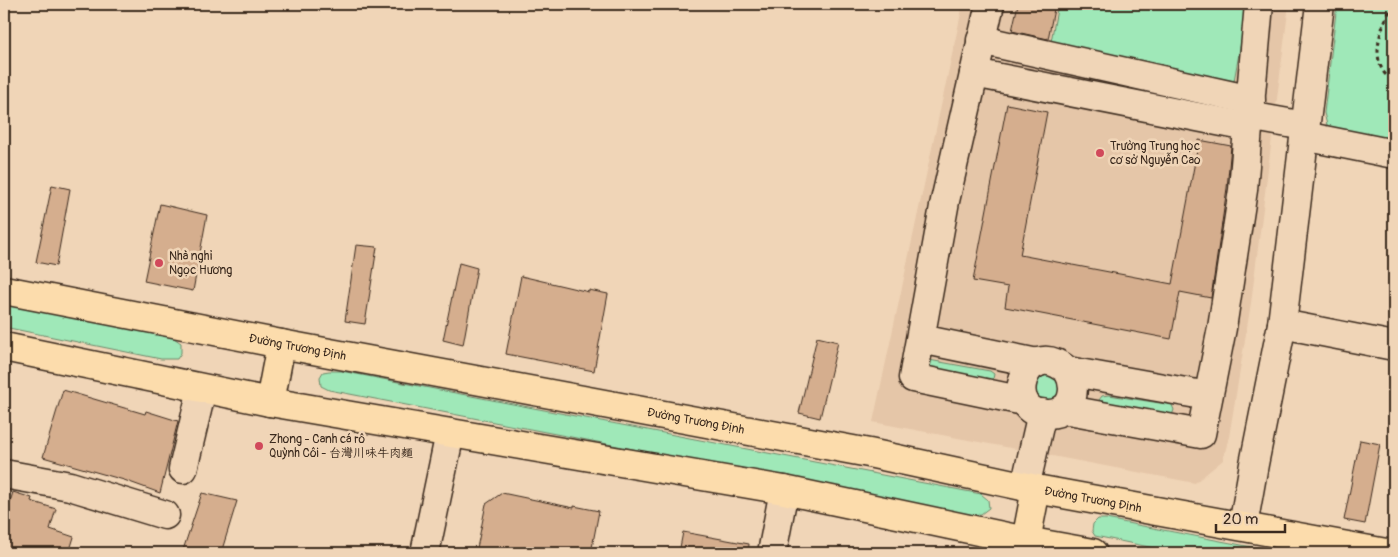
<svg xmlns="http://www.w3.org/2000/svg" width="1398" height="557" font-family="Pangolin,'LXGW WenKai TC',sans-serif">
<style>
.built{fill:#e5c6a8}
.green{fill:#9fe8b8;stroke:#6d896b}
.building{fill:#d5ae8e;stroke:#3b2a1e}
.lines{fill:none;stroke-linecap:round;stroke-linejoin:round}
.minor-casing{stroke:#3b2a1e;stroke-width:31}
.major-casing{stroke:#3b2a1e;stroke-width:31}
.path{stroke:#3b2a1e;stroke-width:3;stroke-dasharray:4 4;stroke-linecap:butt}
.minor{stroke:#f0d5b7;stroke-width:28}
.major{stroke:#fcdcac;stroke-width:28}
.poi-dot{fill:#d1495b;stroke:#f0d5b7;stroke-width:2}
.labels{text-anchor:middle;stroke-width:5;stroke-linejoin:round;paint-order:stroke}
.poi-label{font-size:12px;fill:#3b2a1e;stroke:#f0d5b7;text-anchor:start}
.street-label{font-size:12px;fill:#3b2a1e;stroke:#f0d5b7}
</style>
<rect width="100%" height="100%" fill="#f0d5b7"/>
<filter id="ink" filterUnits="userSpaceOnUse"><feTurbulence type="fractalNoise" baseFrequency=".02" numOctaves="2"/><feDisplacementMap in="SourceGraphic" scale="10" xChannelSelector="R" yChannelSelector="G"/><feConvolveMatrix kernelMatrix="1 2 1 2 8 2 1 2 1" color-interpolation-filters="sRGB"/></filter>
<g filter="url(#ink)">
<path class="built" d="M963,4H1289L1251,303L1229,437L1223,460L1195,483L873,422Z"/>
<g class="green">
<path d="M1058,4H1248L1234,81L1050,47Z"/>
<path d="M1337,4H1394V144L1335,132L1327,125L1324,113Z"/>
<path d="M4,303L171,336L181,343V353L177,359H161L4,327Z"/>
<path d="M929,360L990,371L994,374L993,379L987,381L927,370Z"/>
<path d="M1055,370L1064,396L1043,406L1029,382L1032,377Z"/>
<path d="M329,371H341L981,494L988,500L989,508L981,514L973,515L329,390L321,386L320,377L323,372Z"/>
<path d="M1109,395L1172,405L1174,410L1172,415L1100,404L1099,400L1102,396Z"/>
<path d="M1098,519H1106L1283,553H1179L1095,536L1092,531L1093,524Z"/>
</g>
<g class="building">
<path d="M1018,4H1055L1048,39L1012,31Z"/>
<path d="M1007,104L1047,112L1020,255L1172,284L1199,140L1231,146L1227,188L1211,298L1180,292L1171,339L1005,307L1008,287L973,281Z"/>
<path d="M52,185L70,189L56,266L36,262Z"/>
<path d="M160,204L207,215L193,291L144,281Z"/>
<path d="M356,245L377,247L365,324L345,321Z"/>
<path d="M459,263L477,268L463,345L443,340Z"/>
<path d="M521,276L589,292V290L608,294L594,371L506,354Z"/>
<path d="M817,337L838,342L820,418L799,413Z"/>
<path d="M63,390L145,414L146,411L178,421L160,493L124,480L43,457Z"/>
<path d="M1360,440L1380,444L1365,524L1344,520Z"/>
<path d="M13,492L32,498L31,501L56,509L50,529L74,537L69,553H4V522Z"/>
<path d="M202,493L237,501L221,553H182Z"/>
<path d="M502,493L574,508V506L599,511L591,553H476L486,504Z"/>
<path d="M683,532L749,544L748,553H679Z"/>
</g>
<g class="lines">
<defs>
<g id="minor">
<path d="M990,4L945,201L913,378L1024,401"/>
<path d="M981,40L1251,100"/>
<path d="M974,73L1248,127"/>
<path d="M1249,116L1259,4"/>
<path d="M1304,136L1394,154"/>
<path d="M1282,324L1394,346"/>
<path d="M921,339L1037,363"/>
<path d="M1068,371C1078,389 1073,413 1049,414C1000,417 1023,332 1068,371L1208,396"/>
<path d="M1063,409L1201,434L1222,328L1243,190L1249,116L1305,126"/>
<path d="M183,469L202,389"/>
<path d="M4,474L70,486L165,515"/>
<path d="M1025,487L1042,413"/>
<path d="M1243,526L1254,464L1282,324L1320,4"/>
<path d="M425,553L450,433"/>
<path d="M772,553L784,490"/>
</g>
<g id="major">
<path id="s1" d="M4,290L281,344L869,453L1036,489L1386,553"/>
<path d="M4,347L270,402L784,490L1026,541L1093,553"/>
<path d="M270,402L281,344"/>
<path d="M1026,541L1036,489"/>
</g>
</defs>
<use href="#minor" class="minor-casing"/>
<use href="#major" class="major-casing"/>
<path class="path" d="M1394,4C1383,21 1371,51 1383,71C1385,75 1391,79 1394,82"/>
<use href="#minor" class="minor"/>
<use href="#major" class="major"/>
</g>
</g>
<g class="poi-dot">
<circle cx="1100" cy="153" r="5"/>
<circle cx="159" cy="263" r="5"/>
<circle cx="259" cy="446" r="5"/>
</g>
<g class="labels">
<g class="poi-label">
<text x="1110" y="150">Trường Trung học<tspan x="1110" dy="14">cơ sở Nguyễn Cao</tspan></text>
<text x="169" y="260">Nhà nghỉ<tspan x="169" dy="14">Ngọc Hương</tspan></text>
<text x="269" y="443">Zhong - Canh cá rô<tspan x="269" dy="14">Quỳnh Côi - 台灣川味牛肉麵</tspan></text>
</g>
<g class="street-label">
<text dy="4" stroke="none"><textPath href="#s1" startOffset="299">Đường Trương Định</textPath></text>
<text dy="4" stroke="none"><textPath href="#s1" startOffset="704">Đường Trương Định</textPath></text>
<text dy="4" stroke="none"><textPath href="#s1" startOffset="1109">Đường Trương Định</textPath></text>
</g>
</g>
<rect width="1398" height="557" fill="none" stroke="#f0d5b7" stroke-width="20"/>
<rect x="10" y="10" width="1378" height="537" fill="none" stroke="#3b2a1e" stroke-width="2" filter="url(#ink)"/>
<path d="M1216 524v8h69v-8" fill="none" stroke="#3b2a1e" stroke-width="2.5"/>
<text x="1223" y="524" font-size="15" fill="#3b2a1e" stroke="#f0d5b7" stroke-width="4" paint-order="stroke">20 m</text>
</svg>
